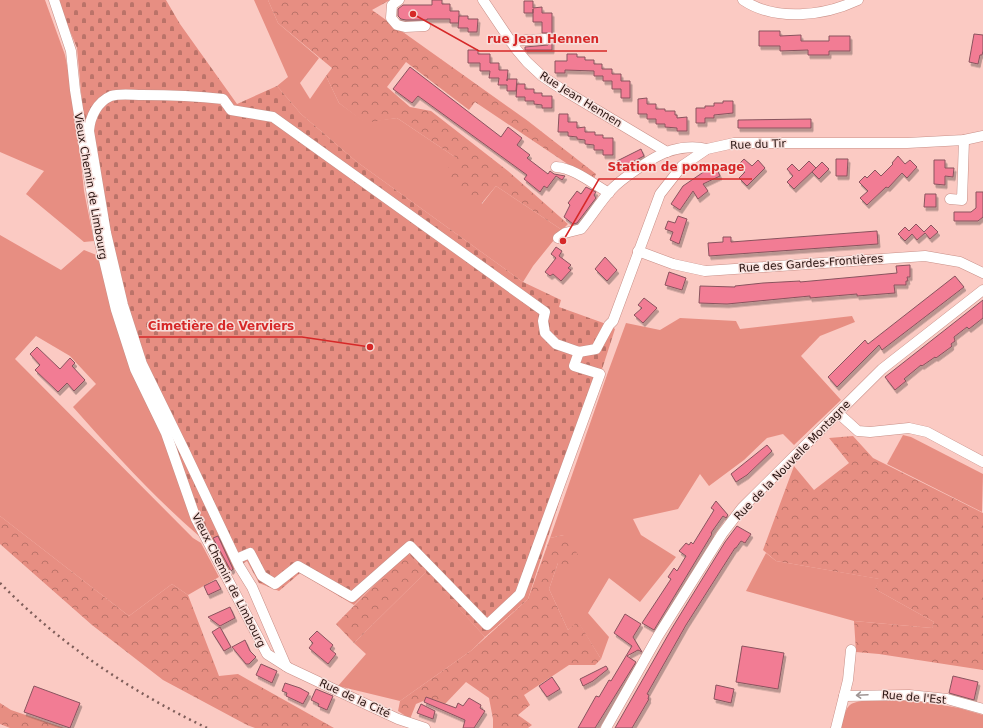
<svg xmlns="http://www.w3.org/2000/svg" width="983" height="728" font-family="'DejaVu Sans',sans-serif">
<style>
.green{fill:#e78e82}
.forest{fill:url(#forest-crowns)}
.cemetery{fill:url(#cemetery-stones)}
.building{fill:#f27b94;stroke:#89545e;filter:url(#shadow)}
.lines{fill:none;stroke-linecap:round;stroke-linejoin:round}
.minor-casing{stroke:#c88f87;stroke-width:11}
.minor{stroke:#fff;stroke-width:10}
.rail{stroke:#7f5e5a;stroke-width:2.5;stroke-dasharray:2 4;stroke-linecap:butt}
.oneway{stroke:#9e9493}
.labels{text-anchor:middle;stroke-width:3;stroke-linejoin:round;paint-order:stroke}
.street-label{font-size:11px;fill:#27120f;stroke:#f7deda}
.leader{fill:none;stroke:#d62828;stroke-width:1.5}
.callout-dot{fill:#d62828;stroke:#f7deda;stroke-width:1.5}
.callout-label{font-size:12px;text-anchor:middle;font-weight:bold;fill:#d62828;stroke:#f7deda;stroke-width:3;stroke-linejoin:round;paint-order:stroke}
</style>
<defs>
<pattern id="forest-crowns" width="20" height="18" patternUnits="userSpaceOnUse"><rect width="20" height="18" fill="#e78e82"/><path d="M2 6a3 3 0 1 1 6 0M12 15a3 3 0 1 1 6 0" fill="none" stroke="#bb7369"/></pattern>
<pattern id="cemetery-stones" width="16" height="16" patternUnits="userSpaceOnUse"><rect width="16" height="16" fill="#e78e82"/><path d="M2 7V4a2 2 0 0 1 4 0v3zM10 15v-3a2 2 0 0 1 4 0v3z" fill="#bb7369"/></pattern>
<filter id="shadow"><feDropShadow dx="2" dy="3.5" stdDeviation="0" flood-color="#0004"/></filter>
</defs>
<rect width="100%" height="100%" fill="#fbcac3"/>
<g class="green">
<path d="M0,0H45L65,55L75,106L84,191L94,241L84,242L26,194L44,171L0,152Z"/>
<path d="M254,0H268L278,23L319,58L300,83L310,99L326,76L339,103L365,122L397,118L455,157L482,204L496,186L562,230L533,266L523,282L357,162L301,114L277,86L288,77Z"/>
<path d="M0,235L61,270L84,250L99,256L199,536C154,497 113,452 73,407L96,384L70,356L36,336L15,359L193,538L201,543L219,577L188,595L172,584L129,616L0,516Z"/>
<path d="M852,316L855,322L820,336L801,356L841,400L794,445L783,434L767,438L744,460L709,486L700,474L678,509L633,519L641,535L676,557L640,602L609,578L588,613L609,637L601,659L578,622L568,630L549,589L558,563L564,535L550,538L608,372L626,323L660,330L680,318L736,321L740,329Z"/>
<path d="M903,435L911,437L983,474L982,512L887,464Z"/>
<path d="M766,553L776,561L880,579L875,589L934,622L932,628L854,621L746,591Z"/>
<path d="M426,572L485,637L472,650L400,701L338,686L366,654L354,643Z"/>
<path d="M874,700H914L959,708L983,715V728H841C847,702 848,702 874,700Z"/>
</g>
<g class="forest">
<path d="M268,0H390L372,10L528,121L596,174L593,181L475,102L469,110L406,62L387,87L410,107L431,111L508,171L568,224L562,230L496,186L481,204L443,176L455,157L397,118L365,123L339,103L326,76L332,68L278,23Z"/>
<path d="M853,436L873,458L983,513V670L879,654L856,652L854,621L932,628L934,622L875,589L879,579L776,561L763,550L794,466L814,490L849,463L829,438Z"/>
<path d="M0,516L129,616L172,584L188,595L219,676L238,674L334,728H255L247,725L163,680L92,625L0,544Z"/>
<path d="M564,535L579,556L568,567L558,563L549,589L568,630L578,621L601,659L595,665H569L524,695L530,705L518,715L532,725L528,728H493V719L489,698L466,682L445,704L428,699L416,704L410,719L398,711L400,701L472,650L528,599L550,538Z"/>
<path d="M407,552L426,572L354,643L336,624Z"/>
<path d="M0,703L11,710L64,728H10L0,724Z"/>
</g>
<path class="cemetery" d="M57,0H166L180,24L237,104L277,86L301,114L357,162L523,282L561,300L559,307L609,325L615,329L528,599L485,637L407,552L354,605L300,573L279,591L259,583L247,561L228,573L199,519L138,366L84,125L77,48Z"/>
<g class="building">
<path d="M432,0H442V4H450V11H459V23H450V19H427V20H406L401,19L398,16V9L403,5H432Z"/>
<path d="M524,1H533V8L542,7V13H552V50H525V47L548,45L551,39L548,33H542V22H533V9V13H524Z"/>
<path d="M459,16H468V19H478L477,32H468V28H458Z"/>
<path d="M759,31H780V36L801,35V41H829V36H850V51H829V55H808V50L780,51V46H759Z"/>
<path d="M974,34L983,35V51L982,55H980L978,64L969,62Z"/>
<path d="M468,50H478V54H490V63H499V70H508L507,81V79H517L516,91H507V85H498L499,78H489L490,71H480V63H468Z"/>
<path d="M567,54H577V57H585V60H594V64H602V69H612V74H621V81H630V98H621V89H612V81H603V76H594V71L565,70V73H555V61H567Z"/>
<path d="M410,67L501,137L508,127L522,138L517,145L530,155L527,158L548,174L550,171L554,174L565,176L562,180L556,176L547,188L544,186L540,192L524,179L527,175L418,96L412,103L393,89Z"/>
<path d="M517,84H525V89H534V93H542V96H552V108H542V105L534,104V101H525V97H516Z"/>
<path d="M647,98V104H656V109H665V111H675V115H677V118L687,117V131H677V128L665,127V124H656V119H647V114H638V99Z"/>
<path d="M723,101H733V113L714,115V118H705V123H696V108H705V106H714V103H723Z"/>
<path d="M559,114H568V122H577V128L585,127V132H595V135H603V138H613V155H603V150H594V145L585,144V140L577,139V137L568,136V132H558Z"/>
<path d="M811,119V128H738V120Z"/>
<path d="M641,149L644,156L621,168L617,161Z"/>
<path d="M898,156L905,164L910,160L917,167L907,178L902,173L888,188L886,187L867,205L860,198L868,191L859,182L865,176L867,178L875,170L881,176L893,164L892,163Z"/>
<path d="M744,159L752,166L758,160L765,168L747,186L739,178L745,172L738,165Z"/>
<path d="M836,159H848L847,176H836Z"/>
<path d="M934,160H945V168H954L953,177L945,176V185L934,184Z"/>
<path d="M809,161L816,168L794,189L787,182L793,176L787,169L792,164L799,171Z"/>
<path d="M822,162L829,169L819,179L812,172Z"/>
<path d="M715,165L720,176L703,184L708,191L698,199L693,191L680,210L671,204L683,186L705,171L704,170Z"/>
<path d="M586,187L596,192L594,195L596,198L577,223L573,224L564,217L570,205L568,203L577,191L581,194Z"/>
<path d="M976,192H983V217L978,221H954V212H971L976,208Z"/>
<path d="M925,194H936V207H924Z"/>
<path d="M678,216L687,219L679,244L670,240L673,232L665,229L668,221L675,223Z"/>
<path d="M916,224L924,232L931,225L938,232L930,239L925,233L917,240L912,234L905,241L898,234L905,227L909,231Z"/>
<path d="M877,231L878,244L709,256L708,243L723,242V237H731V242Z"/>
<path d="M556,247L562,251L559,256L571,265L568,268L571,270L561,281L553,274L550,276L545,272L556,258L551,254Z"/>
<path d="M605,257L617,270L607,281L595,269Z"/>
<path d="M910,265V277H907L908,281H906V285H894L895,293L857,296V294L810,298V296L727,304L699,303L700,286L735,287V286L763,283L800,281V282L855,277L897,273L896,266Z"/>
<path d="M669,272L686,278L682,290L665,285Z"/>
<path d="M955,276L964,287L882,350L879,345L837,387L828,377L865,340L868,344Z"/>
<path d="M644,298L657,308L643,323L634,315L642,308L638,305Z"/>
<path d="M983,300V318L969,329L967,327L954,337L955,341L951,344L952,346L951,347L936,358L935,357L922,366L921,365L904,379L906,381L895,390L885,377Z"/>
<path d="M37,347L60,369L70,358L75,363L72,366L85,380L74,391L67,383L58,392L35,370L40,365L30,354Z"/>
<path d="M767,445L772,451L747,475L736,482L731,474Z"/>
<path d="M716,501L728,515L726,518L723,516L711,533L712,534L654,630L642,623L671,579L668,577L674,568L677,571L686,556L679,551L686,543L689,545L691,542L693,544L714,510L711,508Z"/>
<path d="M737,526L751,534L745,543L741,541L736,548H735L686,625L647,694L649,695L648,699H649L632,728H615L672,628L725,542Z"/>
<path d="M218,536L233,569L231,571L213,538Z"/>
<path d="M216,580L221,589L208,595L204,586Z"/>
<path d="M230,607L235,618L220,626L208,617Z"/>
<path d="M625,614L641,624L633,637L642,652L638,650L627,656L636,662L595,728H578L596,696L599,697L609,680L611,681L632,646L614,633Z"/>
<path d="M220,627L231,647L224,651L212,632Z"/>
<path d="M317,631L333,645L330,649L336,654L328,664L309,648L313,643L309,639Z"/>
<path d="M245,640L250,651L256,657L249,664H246L232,647Z"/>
<path d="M742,646L784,653L778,689L736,682Z"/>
<path d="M261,664L277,671L272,683L256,675Z"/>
<path d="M606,666L608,669L593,681L583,686L580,679Z"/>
<path d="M953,676L978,682L974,700L949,693Z"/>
<path d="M552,677L560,689L547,697L539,686Z"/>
<path d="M285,683L300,688L309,693L303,704L286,696L287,693L282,691Z"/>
<path d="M716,685L734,689L731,703L714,699Z"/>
<path d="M34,686L80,703L70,728L24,712Z"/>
<path d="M316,689L333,696L327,710L318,706L319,704L311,700Z"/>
<path d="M426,697L456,708L458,703L463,706L469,698L481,705L480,708L485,711L474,728H463L465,720L424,702Z"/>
<path d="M421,704L435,711L433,719L417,713Z"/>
</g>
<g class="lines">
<defs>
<g id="minor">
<path d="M54,0L71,51L75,90L99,239L116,310L135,369L166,433L196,519L267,654L289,668L340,692L398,719L425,728"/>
<path d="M399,0L392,5L391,18L397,25L405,27L425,26"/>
<path d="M483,0L516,49L527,62L542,76L560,88L667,152"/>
<path d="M743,0C776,22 824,16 858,0"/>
<path d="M510,41L545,39"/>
<path d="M556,167C574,168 593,184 609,193"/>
<path d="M950,199L962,200L964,140"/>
<path d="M558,238L565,233L581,229C591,217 600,202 611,190C620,180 654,156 667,152C679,147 695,146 707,149"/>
<path d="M638,251L673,264L705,271L925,256L960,262L983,273"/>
<path d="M838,413L858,431L870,432L909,428L927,432L983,462"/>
<path d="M236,559L250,553L262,576L275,584L298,566L352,597L410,546L487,625L520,594L600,374L574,366L579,352"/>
<path d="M286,666L252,587L239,566L185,452L142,364L123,305L106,233L89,131C90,117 97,102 111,96C120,93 133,95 142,95C169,95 196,96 223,99L231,110L273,117L545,312L543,321L545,333L556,344L579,352L596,349L609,325L613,321L660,194L682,166L707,149L734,143H907L964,140L983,136"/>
<path d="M844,696L909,695L947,699L983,709"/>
<path d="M606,728L658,636L722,534L742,508L882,369L983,290"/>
<path d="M836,728L848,680L851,650"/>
</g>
</defs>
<use href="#minor" class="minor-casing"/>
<use href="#minor" class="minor"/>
<path class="rail" d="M0,583C60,644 130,691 207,728"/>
</g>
<defs><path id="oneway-shaft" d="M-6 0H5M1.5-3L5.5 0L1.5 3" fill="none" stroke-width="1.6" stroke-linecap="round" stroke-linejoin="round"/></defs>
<use class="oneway" href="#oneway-shaft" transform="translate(862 695) rotate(177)"/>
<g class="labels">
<g class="street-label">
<text transform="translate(581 99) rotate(32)" y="4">Rue Jean Hennen</text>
<text transform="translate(758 144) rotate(-2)" y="4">Rue du Tir</text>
<text transform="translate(91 186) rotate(80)" y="4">Vieux Chemin de Limbourg</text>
<text transform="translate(811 263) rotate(-4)" y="4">Rue des Gardes-Frontières</text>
<text transform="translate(792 460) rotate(-46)" y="4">Rue de la Nouvelle Montagne</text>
<text transform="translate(229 580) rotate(63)" y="4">Vieux Chemin de Limbourg</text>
<text transform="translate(914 697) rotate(5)" y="4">Rue de l'Est</text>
<text transform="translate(355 698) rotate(25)" y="4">Rue de la Cité</text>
</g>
</g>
<path class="leader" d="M413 14L479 51H607M563 241L599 179H752M370 347L302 337H139"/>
<g class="callout-dot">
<circle cx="413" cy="14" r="4"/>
<circle cx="563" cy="241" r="4"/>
<circle cx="370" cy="347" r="4"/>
</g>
<g class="callout-label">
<text x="543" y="43">rue Jean Hennen</text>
<text x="676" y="171">Station de pompage</text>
<text x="221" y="330">Cimetière de Verviers</text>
</g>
</svg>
